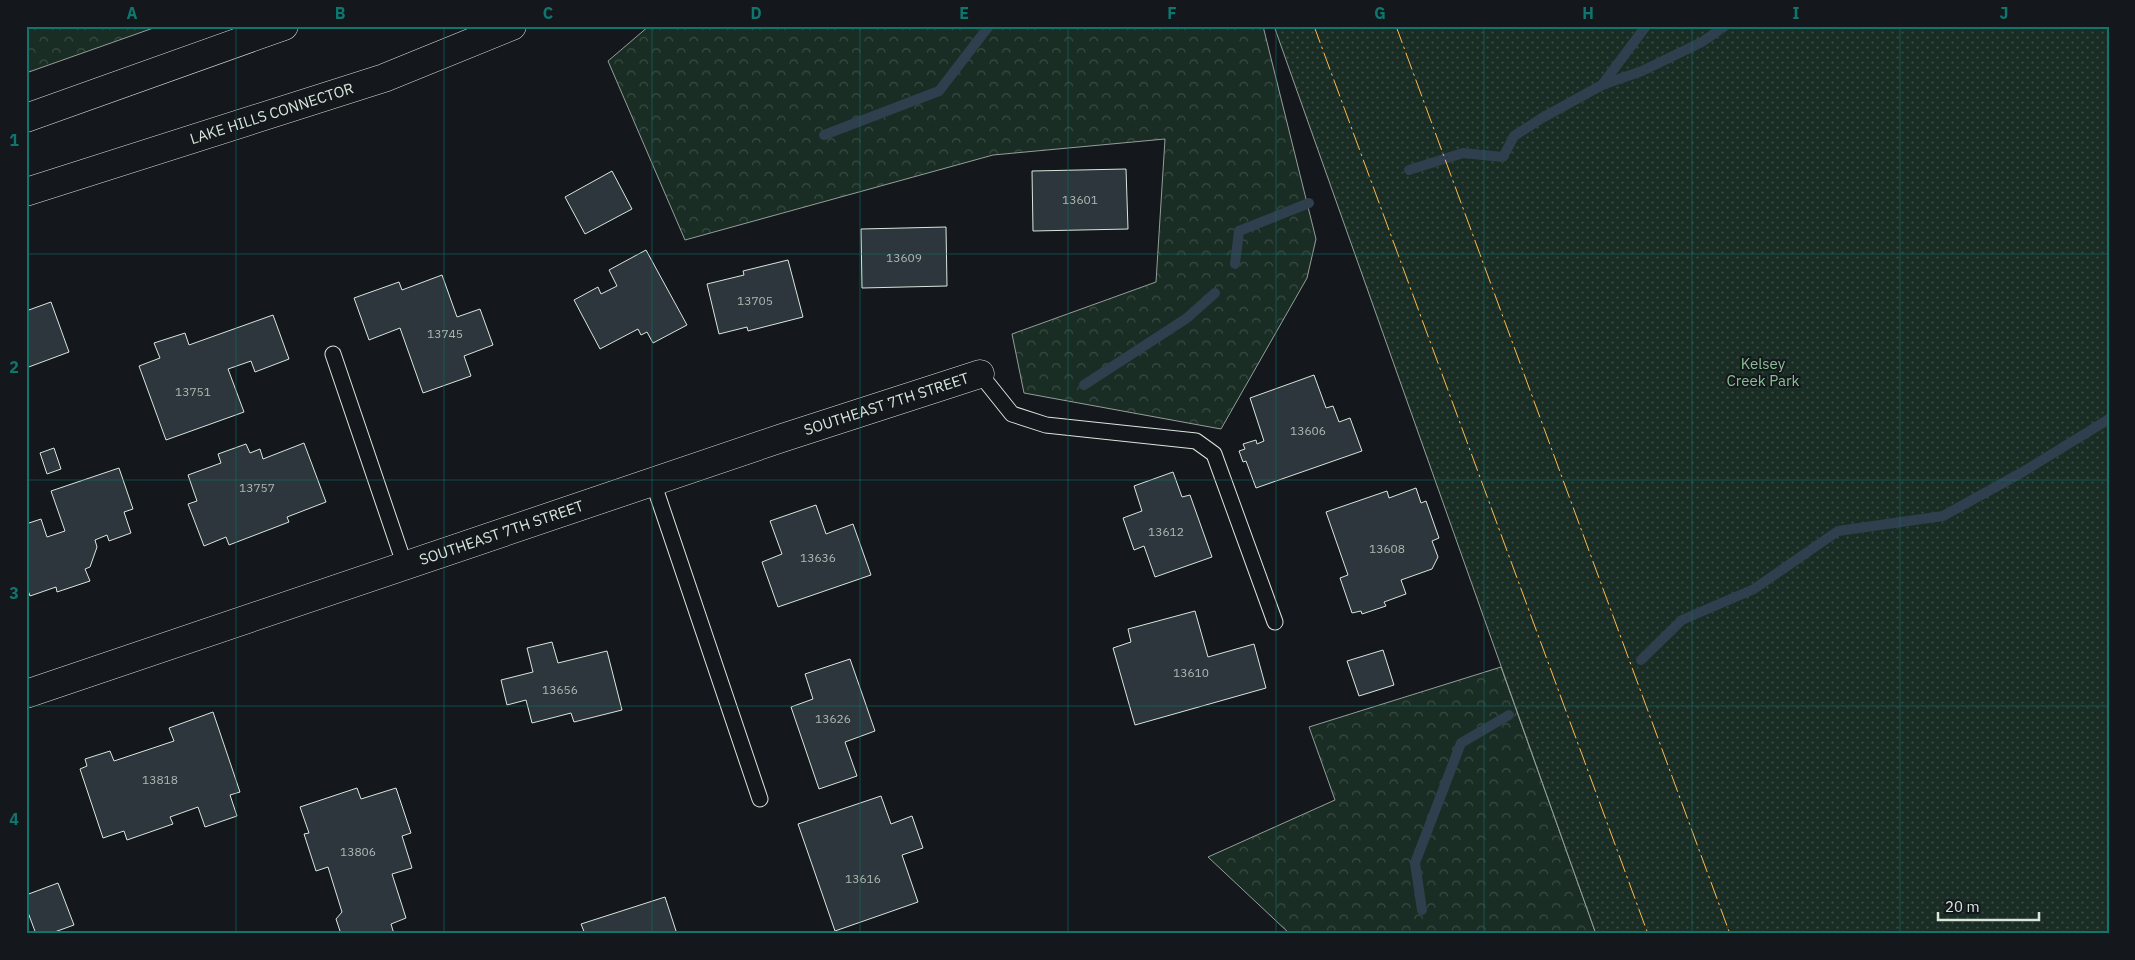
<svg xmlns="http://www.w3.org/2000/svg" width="2135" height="960" font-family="'IBM Plex Sans',sans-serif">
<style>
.forest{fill:url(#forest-crowns);stroke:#939e99}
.park{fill:url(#park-dots);stroke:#939e99}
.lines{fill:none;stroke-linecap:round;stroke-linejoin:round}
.stream{stroke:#2f3f4d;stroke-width:10}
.building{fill:#2c363c;stroke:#d8e6dc}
.lane-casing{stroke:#d8e6dc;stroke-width:17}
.street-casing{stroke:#d8e6dc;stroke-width:29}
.secondary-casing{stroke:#d8e6dc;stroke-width:29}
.lane{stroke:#14181c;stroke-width:15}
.street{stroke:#14181c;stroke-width:28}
.secondary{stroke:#14181c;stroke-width:28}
.power{stroke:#ffb74d;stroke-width:1;stroke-dasharray:18 4 2.5 4;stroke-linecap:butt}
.grid{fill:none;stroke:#0f766e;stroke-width:1;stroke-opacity:0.55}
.labels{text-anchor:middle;stroke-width:4;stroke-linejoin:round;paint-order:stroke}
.number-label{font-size:12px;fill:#adbab4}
.street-label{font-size:15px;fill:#d8e6dc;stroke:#14181c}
.park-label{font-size:15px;fill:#8ac095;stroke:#14181c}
.neatline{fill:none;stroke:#0f766e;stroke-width:2}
.grid-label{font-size:16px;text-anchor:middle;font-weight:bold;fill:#0f766e}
</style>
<defs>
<pattern id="forest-crowns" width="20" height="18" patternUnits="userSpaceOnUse" patternTransform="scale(1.25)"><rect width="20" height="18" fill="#1a2d24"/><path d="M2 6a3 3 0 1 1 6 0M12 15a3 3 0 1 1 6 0" fill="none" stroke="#3b4b43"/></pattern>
<pattern id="park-dots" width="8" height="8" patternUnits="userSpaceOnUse" patternTransform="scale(1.25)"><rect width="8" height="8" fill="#1a2d24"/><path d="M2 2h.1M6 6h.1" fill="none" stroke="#3b4b43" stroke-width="1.8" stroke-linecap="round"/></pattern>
</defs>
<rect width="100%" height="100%" fill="#14181c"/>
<g class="forest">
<path d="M26,26H159L26,73Z"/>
<path d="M649,26H1263L1316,239L1307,278L1221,429L1024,393L1012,334L1156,282L1165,139L993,155L685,240L608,61Z"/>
<path d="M1501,667L1596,934H1290L1208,857L1335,800L1309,727Z"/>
</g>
<path class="park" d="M1274,26H2109V934H1596Z"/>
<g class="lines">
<g class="stream">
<path d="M1602,85L1646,26"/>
<path d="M824,135L939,91L989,26"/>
<path d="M1409,170L1463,153L1503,157L1514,136L1542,118L1602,85L1642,71L1702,42L1725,26"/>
<path d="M1235,264L1239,231L1309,203"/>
<path d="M1084,385L1187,318L1215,293"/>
<path d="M1641,660L1682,620L1754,589L1838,531L1943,516L2021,473L2109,419"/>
<path d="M1422,910L1415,863L1461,743L1509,715"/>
</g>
</g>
<g class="building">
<path d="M1126,169L1128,229L1033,231L1032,171Z"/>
<path d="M612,171L632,209L585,234L565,197Z"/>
<path d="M946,227L947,286L862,288L861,229Z"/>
<path d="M646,250L687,325L653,343L647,332L641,335L638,329L600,349L574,300L598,287L601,294L617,286L609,270Z"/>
<path d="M788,260L803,317L748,331L747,327L719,334L707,284L744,275L743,271Z"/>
<path d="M442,275L457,317L480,309L493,345L464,356L471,376L423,393L400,328L369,340L354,298L399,282L402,290Z"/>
<path d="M51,302L69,352L26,368V311Z"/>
<path d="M273,315L289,359L255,372L251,361L228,369L244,412L166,440L139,366L160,358L154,343L185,333L189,345Z"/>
<path d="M1314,375L1326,408L1333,406L1339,422L1350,418L1362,451L1256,488L1246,461L1243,462L1239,451L1245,449L1243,444L1256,440L1257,444L1264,441L1250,398Z"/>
<path d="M304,443L326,502L287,517L289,522L229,545L226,537L204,546L188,504L197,501L188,475L221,463L218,454L246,444L250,453L260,449L263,459Z"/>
<path d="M54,448L61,469L47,474L40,453Z"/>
<path d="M119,468L133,509L124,512L131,533L109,541L107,535L95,540L97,547L90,567L85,569L90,581L57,592L56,587L30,596L26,585V524L41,519L47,537L65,531L51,491Z"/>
<path d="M1173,472L1182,497L1190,495L1212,557L1155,577L1144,546L1134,550L1123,518L1142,511L1134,486Z"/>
<path d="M1416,488L1421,503L1426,501L1439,538L1432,541L1438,557L1432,569L1401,580L1406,594L1384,602L1386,606L1362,614L1361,611L1352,613L1340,578L1348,575L1326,512L1387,491L1389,498Z"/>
<path d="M816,505L826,534L853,524L871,575L778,607L762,562L782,554L770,521Z"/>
<path d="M1195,611L1208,657L1254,644L1266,688L1135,725L1113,648L1131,642L1128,629Z"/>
<path d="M552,642L558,663L607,651L622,710L574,722L571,713L532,723L526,700L507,705L501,680L533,672L527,648Z"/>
<path d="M1383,650L1394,685L1359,696L1347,661Z"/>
<path d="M850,659L875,731L845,742L857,776L819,789L791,707L813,699L805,674Z"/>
<path d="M213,712L240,792L230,795L237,816L205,827L198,807L170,817L173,824L127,840L124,831L103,838L80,769L87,766L85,759L110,751L114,761L174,741L169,728Z"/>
<path d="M357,788L361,799L396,788L411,833L402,836L412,868L392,874L406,918L391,924L394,934H341L336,919L342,912L328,867L316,871L304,834L309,833L300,807Z"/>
<path d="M881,796L891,824L912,816L923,848L902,855L918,902L835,931L798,824Z"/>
<path d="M58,883L74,925L49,934H36L26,907V895Z"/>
<path d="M665,897L677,934H585L581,924Z"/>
</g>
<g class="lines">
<defs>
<g id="lane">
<path d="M333,354L405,566"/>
<path d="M980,374L1012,414L1046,425L1196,441L1214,454L1275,622"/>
<path d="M653,482L760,799"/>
</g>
<g id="street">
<path id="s1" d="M26,694L782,438L980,374"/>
</g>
<g id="secondary">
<path d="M26,118L284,26"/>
<path id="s2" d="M26,192L384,78L512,26"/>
</g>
</defs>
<use href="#lane" class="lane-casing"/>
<use href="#street" class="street-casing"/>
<use href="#secondary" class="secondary-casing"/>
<use href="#lane" class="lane"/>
<use href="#street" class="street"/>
<use href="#secondary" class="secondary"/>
<g class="power">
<path d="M1314,26L1648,934"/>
<path d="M1396,26L1730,934"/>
</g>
</g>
<path class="grid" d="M236,26V934M444,26V934M652,26V934M860,26V934M1068,26V934M1276,26V934M1484,26V934M1692,26V934M1900,26V934M26,254H2109M26,480H2109M26,706H2109"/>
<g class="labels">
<g class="number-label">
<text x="1080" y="204">13601</text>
<text x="904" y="262">13609</text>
<text x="755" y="305">13705</text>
<text x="445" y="338">13745</text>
<text x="193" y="396">13751</text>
<text x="1308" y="435">13606</text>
<text x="257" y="492">13757</text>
<text x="1166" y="536">13612</text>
<text x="1387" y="553">13608</text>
<text x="818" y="562">13636</text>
<text x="1191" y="677">13610</text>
<text x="560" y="694">13656</text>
<text x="833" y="723">13626</text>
<text x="160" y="784">13818</text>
<text x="358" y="856">13806</text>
<text x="863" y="883">13616</text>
</g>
<g class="street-label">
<text dy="5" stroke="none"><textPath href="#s2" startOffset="258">LAKE HILLS CONNECTOR</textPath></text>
<text dy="5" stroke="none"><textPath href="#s1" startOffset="908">SOUTHEAST 7TH STREET</textPath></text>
<text dy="5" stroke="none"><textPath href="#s1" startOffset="502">SOUTHEAST 7TH STREET</textPath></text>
</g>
<g class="park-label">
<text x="1763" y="369">Kelsey<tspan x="1763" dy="17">Creek Park</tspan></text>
</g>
</g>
<rect width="2135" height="960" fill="none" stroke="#14181c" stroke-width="55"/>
<path d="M1938 912v8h101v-8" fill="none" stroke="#d8e6dc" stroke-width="2.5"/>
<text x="1945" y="912" font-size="15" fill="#d8e6dc" stroke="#14181c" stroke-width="4" paint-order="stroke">20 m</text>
<rect x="28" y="28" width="2080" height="904" class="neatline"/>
<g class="grid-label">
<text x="132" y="19">A</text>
<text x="340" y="19">B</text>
<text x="548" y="19">C</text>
<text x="756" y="19">D</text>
<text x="964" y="19">E</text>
<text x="1172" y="19">F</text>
<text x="1380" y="19">G</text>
<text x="1588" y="19">H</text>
<text x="1796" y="19">I</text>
<text x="2004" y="19">J</text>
<text x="14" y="146">1</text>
<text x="14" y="373">2</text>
<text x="14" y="599">3</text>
<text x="14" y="825">4</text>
</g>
</svg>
